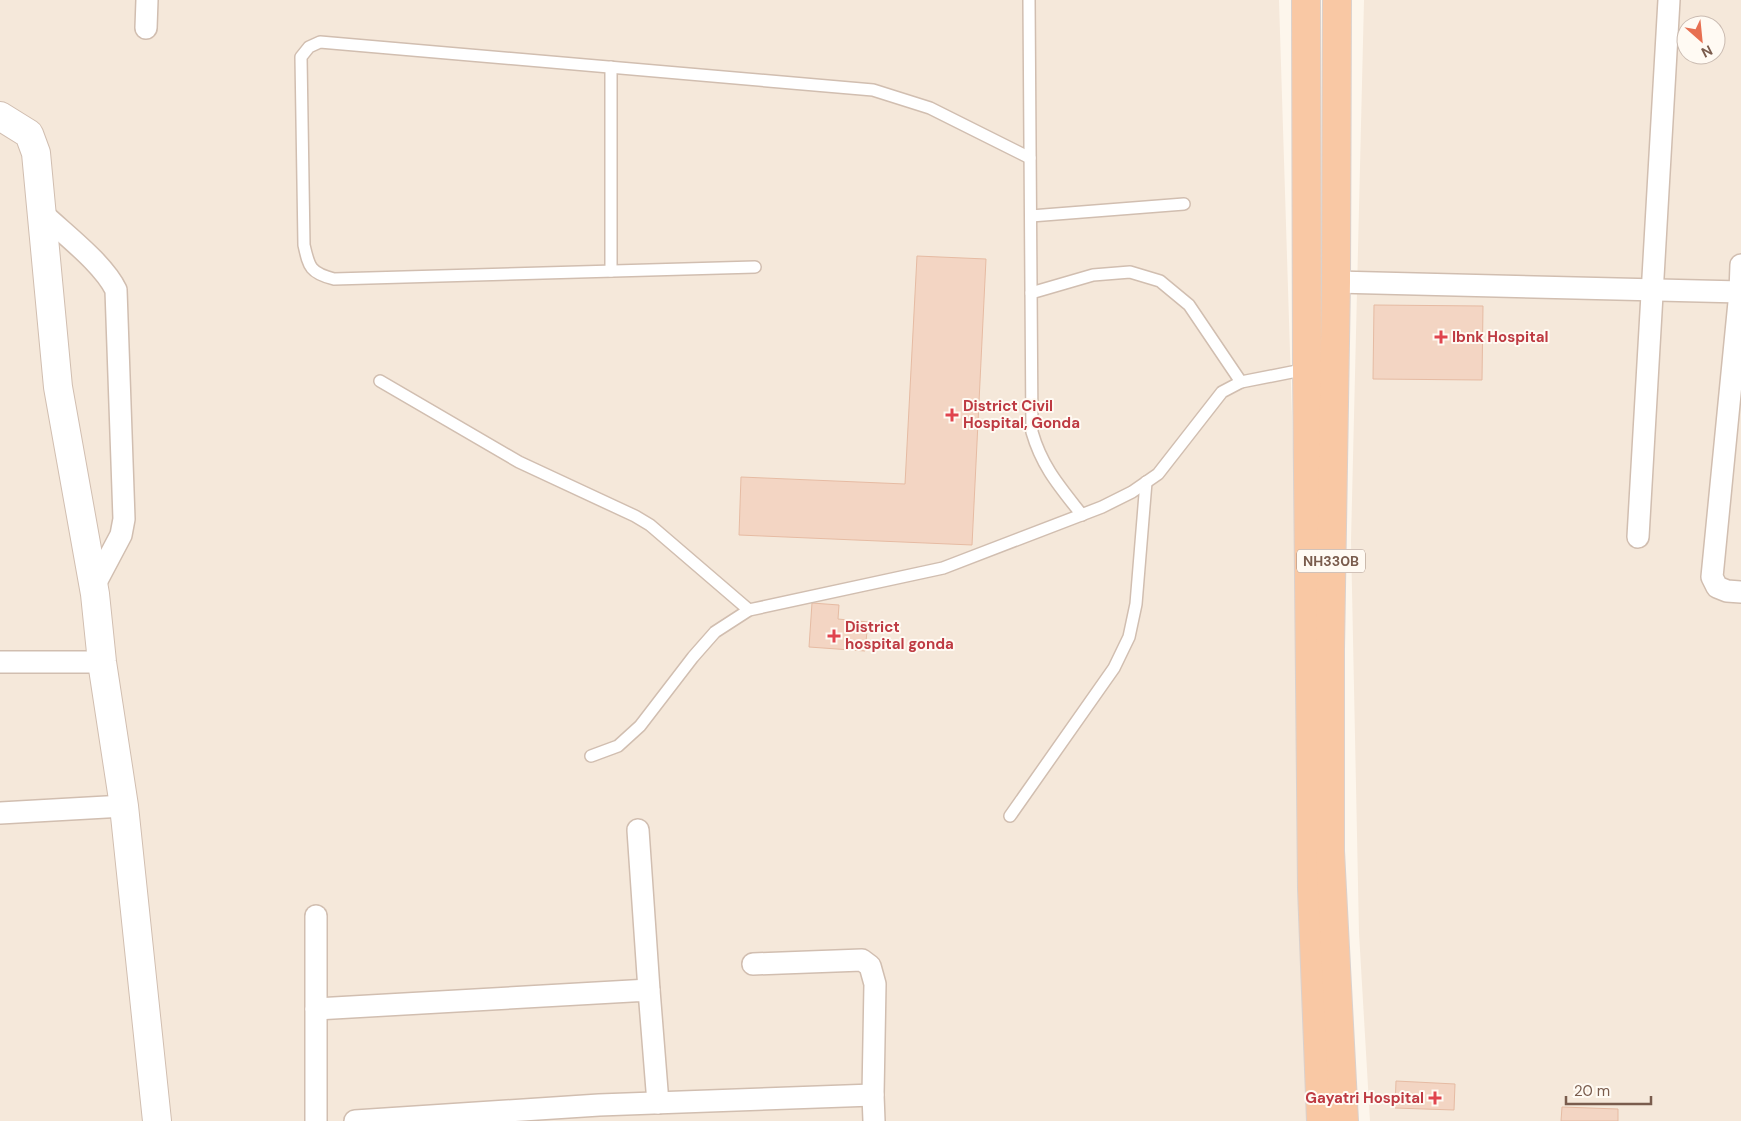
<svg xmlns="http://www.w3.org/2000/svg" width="1741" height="1121" font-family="'DM Sans',sans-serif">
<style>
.residential{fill:#f5e8da;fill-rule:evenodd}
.building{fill:#f3d5c3;stroke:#e6bba3}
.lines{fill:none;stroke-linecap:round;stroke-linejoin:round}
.service-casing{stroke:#d1beb0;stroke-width:14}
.minor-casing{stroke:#d1beb0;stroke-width:24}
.tertiary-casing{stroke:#d1beb0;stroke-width:30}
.trunk-casing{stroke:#dad1cd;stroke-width:30}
.service{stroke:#fff;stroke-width:11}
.minor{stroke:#fff;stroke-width:21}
.tertiary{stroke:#fff;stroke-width:28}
.trunk{stroke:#f9c8a4;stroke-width:28}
.health-dot{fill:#e0444e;stroke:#fffaf3;stroke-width:2}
.labels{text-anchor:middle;stroke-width:4;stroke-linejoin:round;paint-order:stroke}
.shield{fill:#fffaf3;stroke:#a28b7f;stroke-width:1}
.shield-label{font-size:14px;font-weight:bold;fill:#7a5c4d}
.health-label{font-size:15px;font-weight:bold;fill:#be3a42;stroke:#fffaf3;text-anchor:start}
</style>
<rect width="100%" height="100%" fill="#fdf6ec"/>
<g class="residential">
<path d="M0,0H1279L1314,1121H0Z"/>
<path d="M1364,0H1741V1121H1370L1359,933L1351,541ZM1686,25H1716V55H1686Z"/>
</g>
<g class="building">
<path d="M917,256L986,259L972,545L739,535L741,477L905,484Z"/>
<path d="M1374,305L1483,306L1482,380L1373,379Z"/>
<path d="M812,603L839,605L838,619L868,622L865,651L809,647Z"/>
<path d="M1396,1081L1455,1084L1454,1110L1395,1108Z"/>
<path d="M1562,1107L1618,1109V1121H1561Z"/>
</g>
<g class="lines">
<defs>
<g id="service">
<path d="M1029,0L1032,432C1042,467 1060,487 1082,515"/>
<path d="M1031,216L1184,204"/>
<path d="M755,267L334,279C310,273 309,267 304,245L301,57L309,47L320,42L873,90L930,108L1030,158"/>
<path d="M611,271V67"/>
<path d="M1031,293L1093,275L1130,272L1160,281L1189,305L1241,382"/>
<path d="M380,381L519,462L635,516L650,525L749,610"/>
<path d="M591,756L618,746L640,726L693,657L715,632L749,610L943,568L1102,507L1132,492L1158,474L1222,392L1241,382L1307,369"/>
<path d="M1010,816L1114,668L1129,637L1136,604L1146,482"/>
</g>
<g id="minor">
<path d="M146,28L147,0"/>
<path d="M41,212C64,234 103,263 116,290L124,519L121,535L94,586"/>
<path d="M1741,265L1740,292L1712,577L1717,587L1727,591L1741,592"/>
<path d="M1336,282L1741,292"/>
<path d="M1638,537L1669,0"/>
<path d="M0,662H102"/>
<path d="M0,813L124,806"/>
<path d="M638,830L649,990"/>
<path d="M316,916V1121"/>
<path d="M753,964L862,960L870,966L875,984L873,1095L874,1121"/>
<path d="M316,1009L649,990L658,1103"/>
<path d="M355,1121L599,1105L873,1095"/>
</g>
<path id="tertiary" d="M0,116L29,134L36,153L58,387L95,594L102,662L124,806L157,1121"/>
<g id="trunk">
<path d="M1306,0L1307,369L1312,889L1321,1121"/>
<path d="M1337,0L1336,282L1330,649V851L1344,1121"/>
</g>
</defs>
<use href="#service" class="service-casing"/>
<use href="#minor" class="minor-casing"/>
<use href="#tertiary" class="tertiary-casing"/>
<use href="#trunk" class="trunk-casing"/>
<use href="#service" class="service"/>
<use href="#minor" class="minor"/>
<use href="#tertiary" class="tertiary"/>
<use href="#trunk" class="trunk"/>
</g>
<g class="health-dot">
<path d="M1438.5 329.5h5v5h5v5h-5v5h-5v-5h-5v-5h5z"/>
<path d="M949.5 407.5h5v5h5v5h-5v5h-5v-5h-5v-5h5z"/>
<path d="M831.5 628.5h5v5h5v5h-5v5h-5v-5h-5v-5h5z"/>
<path d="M1432.5 1090.5h5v5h5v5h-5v5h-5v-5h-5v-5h5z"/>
</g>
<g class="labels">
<rect class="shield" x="1297" y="549.5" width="68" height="23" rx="4"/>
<g class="shield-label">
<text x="1331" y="566">NH330B</text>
</g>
<g class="health-label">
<text x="1452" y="342">Ibnk Hospital</text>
<text x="963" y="411">District Civil<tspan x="963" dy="17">Hospital, Gonda</tspan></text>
<text x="845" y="632">District<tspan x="845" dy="17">hospital gonda</tspan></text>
<text x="1424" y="1103" text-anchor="end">Gayatri Hospital</text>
</g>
</g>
<g transform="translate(1701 40) rotate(153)"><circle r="24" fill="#fffaf3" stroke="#cabbb1"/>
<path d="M0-4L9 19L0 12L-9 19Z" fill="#e76f51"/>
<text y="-8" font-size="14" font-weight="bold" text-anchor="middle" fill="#7a5c4d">N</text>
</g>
<path d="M1566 1096v8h85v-8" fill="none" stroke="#7a5c4d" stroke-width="2.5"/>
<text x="1574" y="1096" font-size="15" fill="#7a5c4d" stroke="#fffaf3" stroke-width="4" paint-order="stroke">20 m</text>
</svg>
